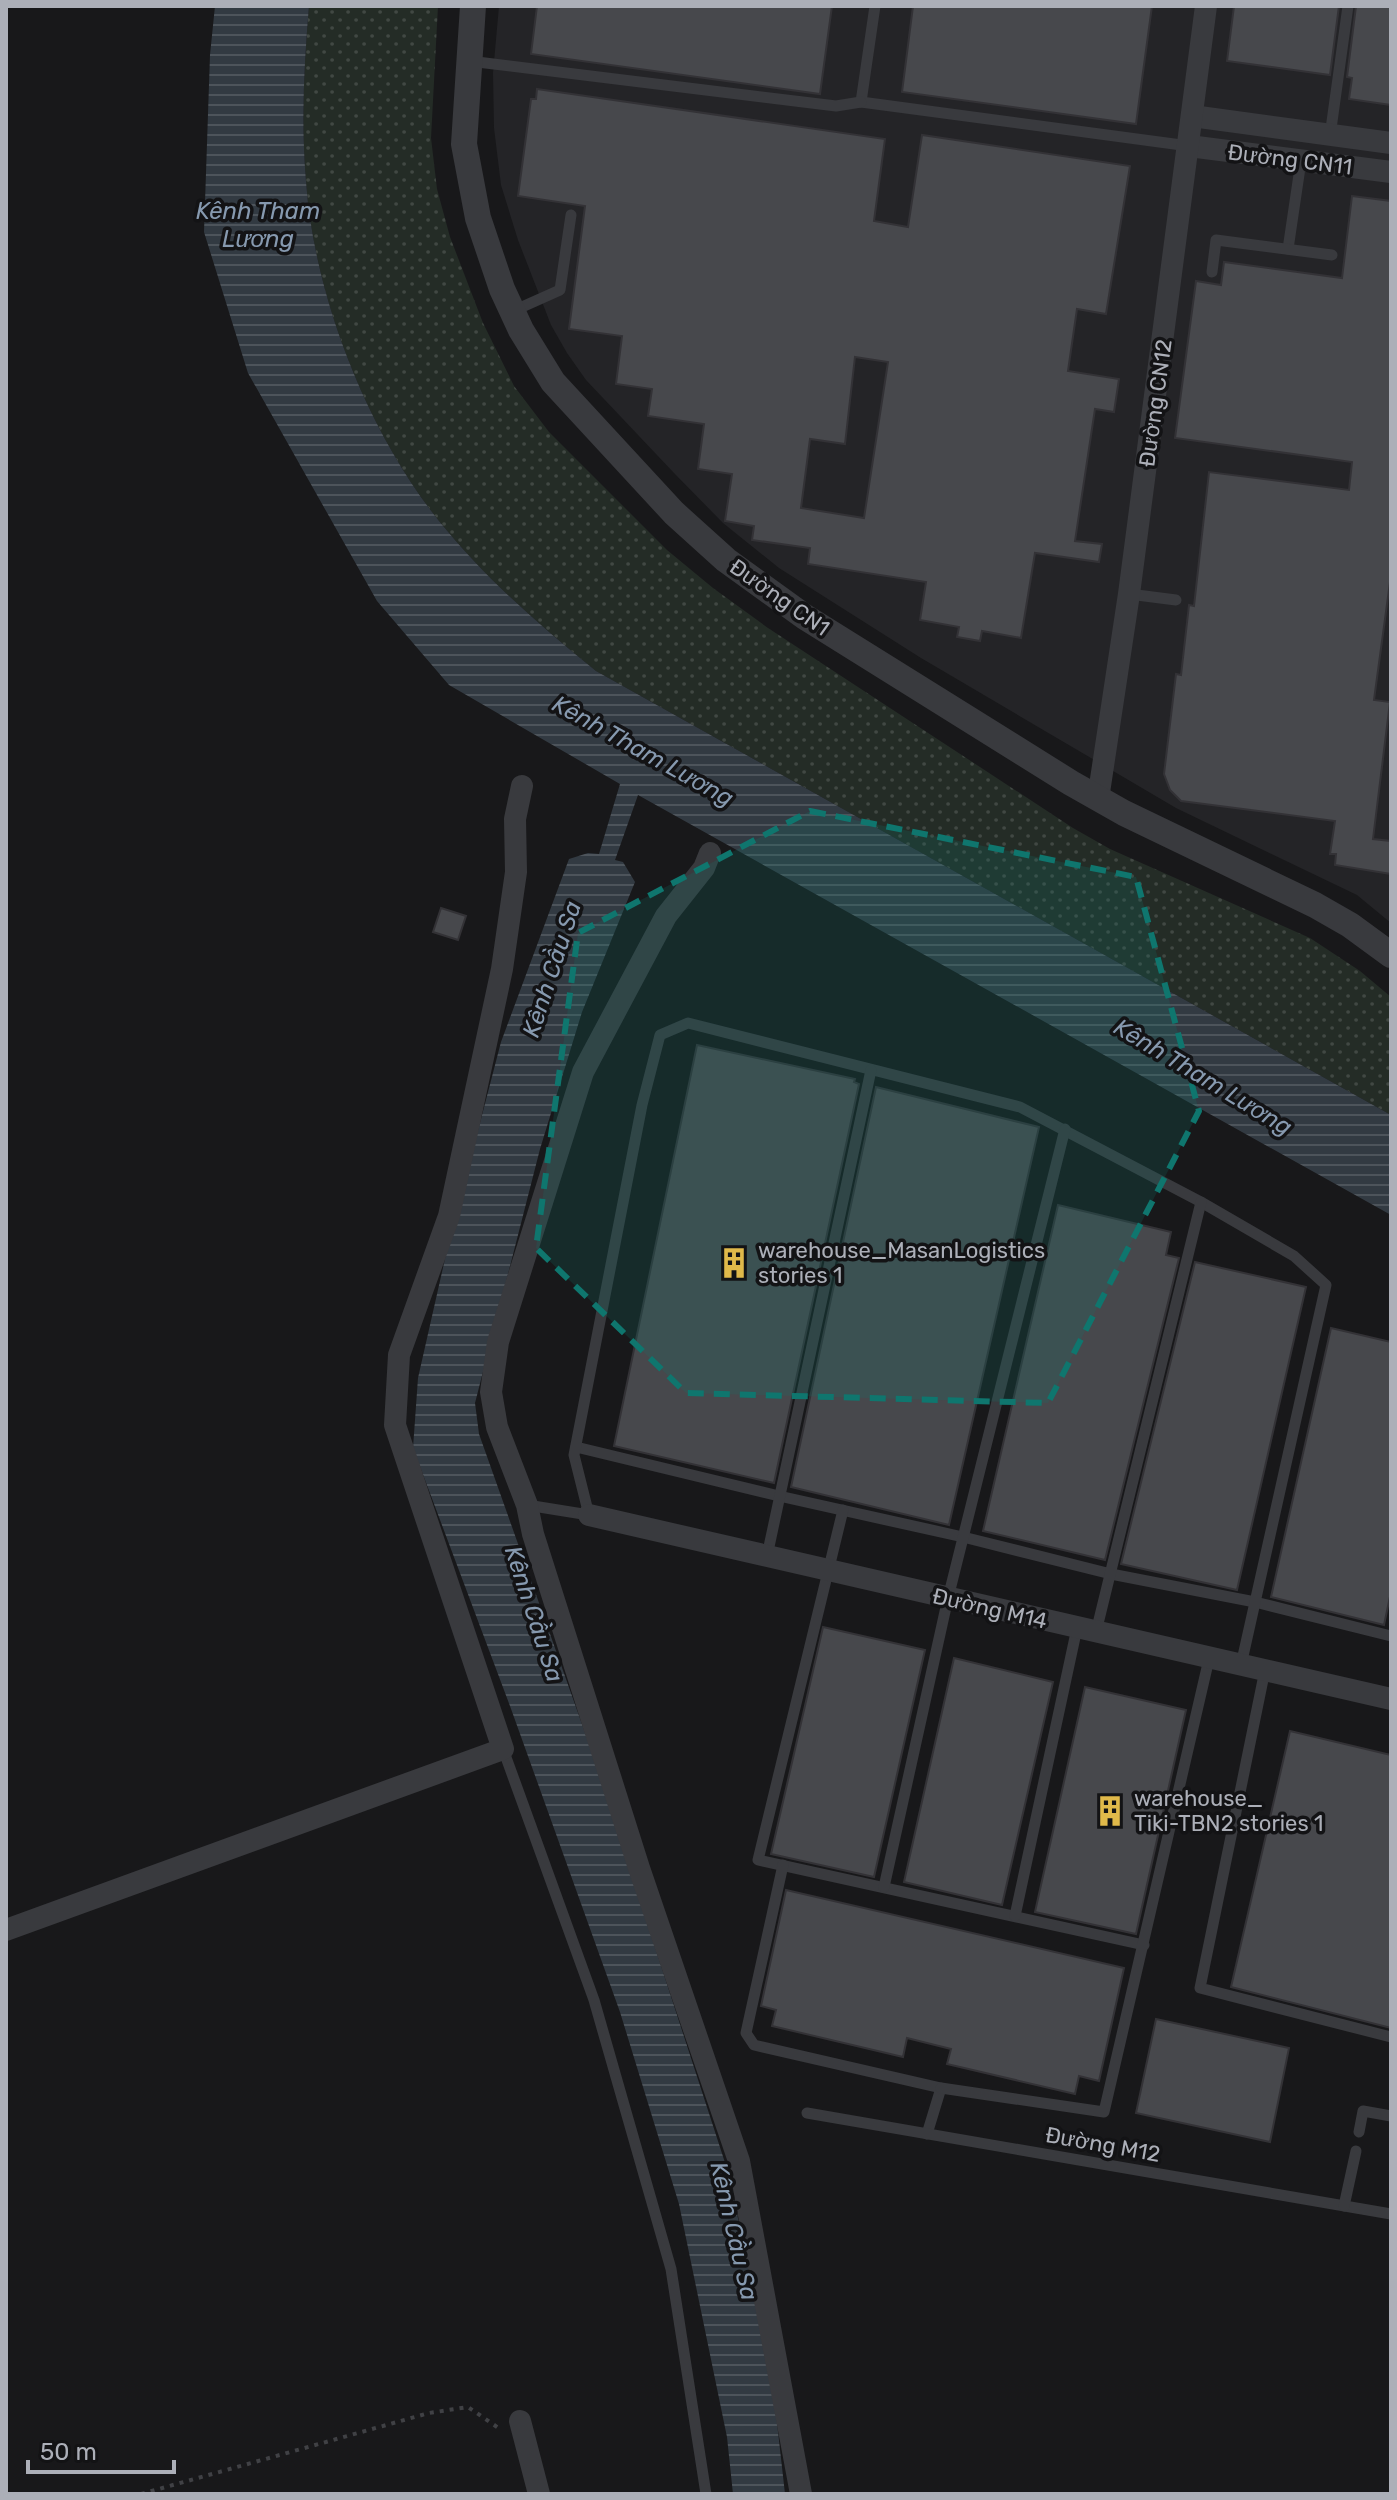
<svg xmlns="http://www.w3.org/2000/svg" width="1397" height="2500" font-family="Rubik,sans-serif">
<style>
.built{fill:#242427}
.grass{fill:url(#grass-dots)}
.water{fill:url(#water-rules)}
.building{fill:#47484c;stroke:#333236;stroke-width:2;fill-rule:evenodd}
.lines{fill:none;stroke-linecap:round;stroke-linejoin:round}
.path{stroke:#404145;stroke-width:4;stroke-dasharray:4 6;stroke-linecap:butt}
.service{stroke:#393a3e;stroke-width:11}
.minor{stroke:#393a3e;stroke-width:22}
.tertiary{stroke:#393a3e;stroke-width:26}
.marked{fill:#0f766e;fill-opacity:0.2;stroke:#0f766e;stroke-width:6;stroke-dasharray:16 10;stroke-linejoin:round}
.labels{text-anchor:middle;stroke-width:7;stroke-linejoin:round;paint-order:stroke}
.street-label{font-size:22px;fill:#acafb8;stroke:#131315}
.poi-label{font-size:22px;fill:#acafb8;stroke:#131315;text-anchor:start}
.water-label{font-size:24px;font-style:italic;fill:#8699af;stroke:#131315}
</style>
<defs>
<pattern id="grass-dots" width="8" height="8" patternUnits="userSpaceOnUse" patternTransform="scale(2)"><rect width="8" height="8" fill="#242c26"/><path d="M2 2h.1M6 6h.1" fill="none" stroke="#414843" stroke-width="1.8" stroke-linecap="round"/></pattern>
<pattern id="water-rules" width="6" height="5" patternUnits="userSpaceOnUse" patternTransform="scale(2)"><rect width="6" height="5" fill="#323a42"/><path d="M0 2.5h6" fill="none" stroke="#4d545b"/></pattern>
</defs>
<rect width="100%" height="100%" fill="#18181a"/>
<path class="built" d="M499,6H1391V923L1357,895L1176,808L921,658L779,568L723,523L674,473L586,380L567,353L551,325L518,240L501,185L494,128L493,73Z"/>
<path class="grass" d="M309,6H438L431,138L437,189L450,237L483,323L514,386L549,432L667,550L713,588L768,628L1073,828L1110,849L1310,938L1360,971L1391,997V1115L596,671C539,625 485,578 439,521C367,431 314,296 306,181C301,122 304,65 309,6Z"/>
<path class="water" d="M215,6H309C304,65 301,122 306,181C314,296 367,431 439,521C485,578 539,625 596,671L1391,1115V1215L638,795L615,860L623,862L635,882L582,1012L540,1149L475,1403L479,1434L588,1741L729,2175L773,2387L785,2494H733L727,2437L679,2204L620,2012L510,1706L413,1448L418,1378L447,1250L501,1042L569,859L588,853L599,854L620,784L449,685L377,601L248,373L204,232L210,55Z"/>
<g class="building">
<path d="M537,6H832L820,94L531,54Z"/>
<path d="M913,6H1152L1136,124L902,92Z"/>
<path d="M1234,6H1339L1330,75L1227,61Z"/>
<path d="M1356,6H1391V105L1349,99L1352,78L1347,77Z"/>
<path d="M537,89L885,139L874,221L908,227L922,135L1130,166L1106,314L1077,309L1068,371L1119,379L1114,412L1095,409L1075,541L1102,544L1099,562L1035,553L1021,638L982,631L980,641L957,637L959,627L920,620L926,582L808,564L810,548L752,540L754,526L725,521L732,474L698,469L704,424L648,416L652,389L616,384L622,336L569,329L585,206L518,196L531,99H536ZM855,357L888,362L864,518L801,508L810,439L845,444Z"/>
<path d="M1352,196L1391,201V575L1374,700L1390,702L1373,839L1391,841V874L1335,865L1336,854H1330L1335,821L1181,801L1170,790L1164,774L1176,674L1181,675L1189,605L1194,606L1209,472L1349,490L1352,462L1175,438L1196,281L1221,285L1224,262L1342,278Z"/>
<path d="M441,908L466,916L458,940L433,932Z"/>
<path d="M697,1045L855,1079L854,1082L859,1084L774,1483L614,1446Z"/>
<path d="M876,1087L1039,1127L949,1525L791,1487Z"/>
<path d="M1058,1205L1171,1232L1166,1255L1179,1258L1105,1560L983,1531Z"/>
<path d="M1195,1262L1306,1287L1237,1590L1121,1564Z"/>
<path d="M1331,1328L1391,1342V1592L1384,1625L1271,1597Z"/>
<path d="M823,1627L925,1650L874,1877L771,1854Z"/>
<path d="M954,1658L1053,1682L1002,1905L904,1882Z"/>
<path d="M1085,1687L1186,1710L1136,1934L1035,1912Z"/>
<path d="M1290,1731L1391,1755V2028L1231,1987Z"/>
<path d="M786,1890L1124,1968L1099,2081L1079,2076L1075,2094L947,2064L951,2049L907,2038L903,2057L772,2026L776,2010L761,2006Z"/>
<path d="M1156,2019L1289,2048L1270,2142L1136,2113Z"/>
</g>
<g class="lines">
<path class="path" d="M141,2494L429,2413L468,2407L500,2429"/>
<g class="service">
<path d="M875,6L861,102L1189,146"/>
<path d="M469,61L836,106L861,102"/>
<path d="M1330,136L1348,6"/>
<path d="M1288,249L1301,161"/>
<path d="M1212,272L1216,240L1332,255"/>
<path d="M513,311L560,290L571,215"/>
<path d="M1129,594L1176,600"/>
<path d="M576,1447L779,1496L963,1537L1111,1574L1255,1602L1391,1636"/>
<path d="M527,1505L589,1515L574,1455L642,1105L660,1035L688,1023L1020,1107L1201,1202L1294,1256L1326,1285L1241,1665"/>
<path d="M843,1510L758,1860L1144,1945"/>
<path d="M767,1556L871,1070"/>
<path d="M1096,1632L1201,1202"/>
<path d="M1265,1670L1200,1988L1391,2037"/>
<path d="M503,1749L594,2000L671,2269L706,2494"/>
<path d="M783,1865L746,2033L754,2045L941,2088L927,2134"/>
<path d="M884,1887L948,1598L1065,1129"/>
<path d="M1015,1916L1077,1628"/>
<path d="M941,2088L1104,2112L1209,1659"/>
<path d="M807,2113L1391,2214"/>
<path d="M1359,2132L1363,2111L1391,2116"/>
<path d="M1344,2206L1356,2151"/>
</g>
<g class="minor">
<path d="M1192,116L1391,143"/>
<path d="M1189,146L1391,172"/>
<path d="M1098,799L1129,594L1206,6"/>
<path d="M710,853L704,868L666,916L583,1072L498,1342L491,1392L497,1427L527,1505L533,1534L639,1868L739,2161L801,2494"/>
<path d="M589,1515L1391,1699"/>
<path d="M6,1930L503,1749L395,1425L399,1355L449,1216L502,969L516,872L515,819L522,786"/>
<path d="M520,2421L539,2494"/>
</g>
<path class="tertiary" d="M473,6L464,144L478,218L502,289L521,330L553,382L674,513L726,560L805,617L1071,783L1124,813L1315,905L1350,925L1391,955"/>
</g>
<path class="marked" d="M810,811L1136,877L1199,1111L1048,1403L686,1393L536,1248L578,933Z"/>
<defs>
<symbol id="building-bare" viewBox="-9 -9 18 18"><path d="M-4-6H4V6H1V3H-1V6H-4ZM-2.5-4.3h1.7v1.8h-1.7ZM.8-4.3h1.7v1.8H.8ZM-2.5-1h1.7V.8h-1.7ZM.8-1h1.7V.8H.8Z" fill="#e0b94a" stroke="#131315" stroke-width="2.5" paint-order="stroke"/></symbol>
</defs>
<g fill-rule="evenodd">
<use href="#building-bare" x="712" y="1241" width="44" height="44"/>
<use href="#building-bare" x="1088" y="1789" width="44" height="44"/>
</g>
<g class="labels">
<g class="street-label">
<text transform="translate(1290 159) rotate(7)" y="8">Đường CN11</text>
<text transform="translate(1155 403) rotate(-82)" y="8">Đường CN12</text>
<text transform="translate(780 597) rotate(35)" y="8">Đường CN1</text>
<text transform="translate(990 1608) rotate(13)" y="8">Đường M14</text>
<text transform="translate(1103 2144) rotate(10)" y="8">Đường M12</text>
</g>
<g class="poi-label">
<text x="758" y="1258">warehouse_MasanLogistics<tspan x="758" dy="25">stories 1</tspan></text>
<text x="1134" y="1806">warehouse_<tspan x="1134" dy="25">Tiki-TBN2 stories 1</tspan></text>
</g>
<g class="water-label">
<text x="258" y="219">Kênh Tham<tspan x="258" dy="28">Lương</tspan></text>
<text transform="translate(643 751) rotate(29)" y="8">Kênh Tham Lương</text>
<text transform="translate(552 969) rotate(-72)" y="8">Kênh Cầu Sa</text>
<text transform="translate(1203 1077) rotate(31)" y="8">Kênh Tham Lương</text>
<text transform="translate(534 1614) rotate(72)" y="8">Kênh Cầu Sa</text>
<text transform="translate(734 2231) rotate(77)" y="8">Kênh Cầu Sa</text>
</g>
</g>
<rect width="1397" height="2500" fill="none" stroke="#acafb8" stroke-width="16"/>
<path d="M28 2460v12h146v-12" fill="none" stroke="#acafb8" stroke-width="4"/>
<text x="40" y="2460" font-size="24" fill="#acafb8" stroke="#131315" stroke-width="6" paint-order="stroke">50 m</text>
</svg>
